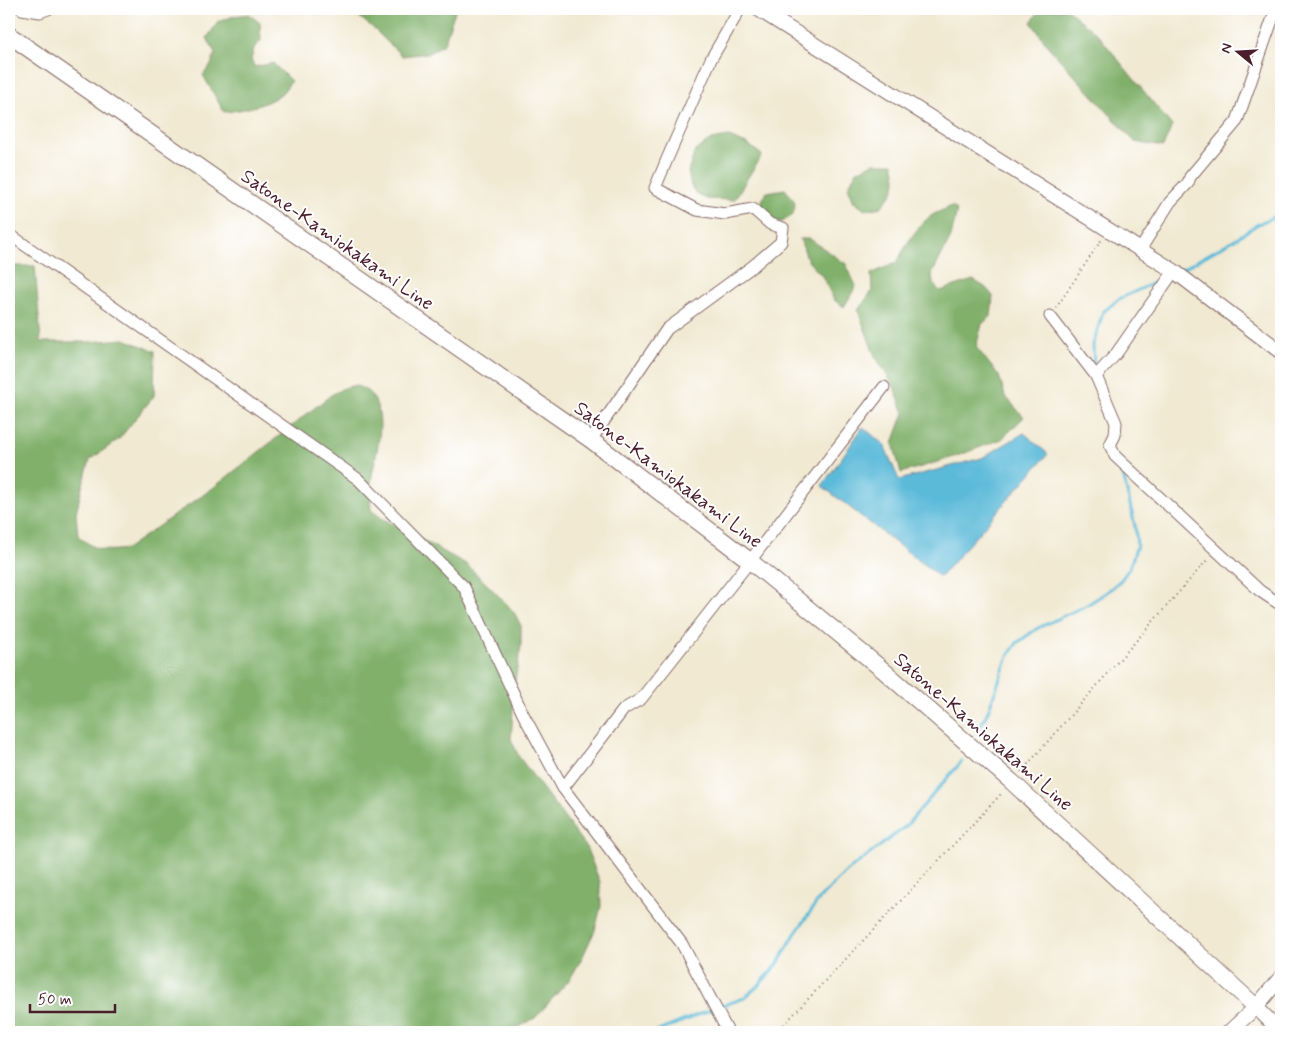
<svg xmlns="http://www.w3.org/2000/svg" width="1290" height="1041" font-family="Mynerve,sans-serif">
<style>
.forest{fill:#80b06b;stroke:#65684b}
.water{fill:#5bbad9;stroke:#526c82}
.lines{fill:none;stroke-linecap:round;stroke-linejoin:round}
.stream{stroke:#5bbad9;stroke-width:3}
.minor-casing{stroke:#846665;stroke-width:13}
.tertiary-casing{stroke:#846665;stroke-width:16}
.secondary-casing{stroke:#846665;stroke-width:18}
.path{stroke:#846665;stroke-width:2;stroke-dasharray:1 4;stroke-linecap:butt}
.minor{stroke:#fff;stroke-width:11}
.tertiary{stroke:#fff;stroke-width:14}
.secondary{stroke:#fff;stroke-width:16}
.labels{text-anchor:middle;stroke-width:4;stroke-linejoin:round;paint-order:stroke}
.street-label{font-size:20px;fill:#4a1f2b;stroke:#fff}
</style>
<rect width="100%" height="100%" fill="#fff"/>
<filter id="ink" filterUnits="userSpaceOnUse"><feTurbulence type="fractalNoise" baseFrequency=".02" numOctaves="2"/><feDisplacementMap in="SourceGraphic" scale="10" xChannelSelector="R" yChannelSelector="G"/><feConvolveMatrix kernelMatrix="1 2 1 2 8 2 1 2 1" color-interpolation-filters="sRGB"/></filter>
<filter id="wash" filterUnits="userSpaceOnUse"><feTurbulence type="fractalNoise" baseFrequency=".0096" numOctaves="4" result="noise"/><feDisplacementMap in="SourceGraphic" scale="20" xChannelSelector="R" yChannelSelector="G"/><feGaussianBlur stdDeviation="1.12" result="paint"/><feColorMatrix in="noise" values="0 0 0 0 0 0 0 0 0 0 0 0 0 0 0 0 0 1.4 0 .05"/><feComposite in="paint" operator="in"/></filter>
<g filter="url(#wash)">
<rect width="100%" height="100%" fill="#f1e9d1"/>
<g class="forest">
<path d="M349,9H456L455,11L444,44L429,53L402,56L372,27Z"/>
<path d="M1041,9H1067L1099,36L1172,126L1163,147L1135,142L1052,51L1031,22Z"/>
<path d="M249,14L260,23L261,41L254,48L251,60L255,67L273,63L291,81C288,85 285,90 281,94C265,106 243,110 224,112L203,75L211,65L215,53L207,38L218,22L234,16Z"/>
<path d="M729,137L749,145L762,155L734,200L707,199L696,194L691,186L688,172L695,151L711,140Z"/>
<path d="M874,163H893C899,185 896,190 881,207L865,210L854,202L848,187L857,171Z"/>
<path d="M785,189L795,202L793,215L782,222H770L761,202L767,192Z"/>
<path d="M952,206L957,210L951,237L932,274L933,284L940,291L973,280L985,287L993,296L991,316L982,324L976,347L999,376L1005,396L1024,417L1002,439L957,456L901,473L893,443L904,413L894,387L874,354L858,310L872,291L871,274L897,262C905,247 918,223 934,214C940,211 946,209 952,206Z"/>
<path d="M800,239H810L846,264L856,286L844,307L834,300L822,276L808,261Z"/>
<path d="M9,266H35L41,342H89L124,339L155,351L154,396L119,439L90,460L82,487L76,513L78,536C97,551 102,552 126,549L213,488L331,395L344,388L356,385C361,388 369,391 372,396C390,421 372,462 370,490C369,497 371,503 371,510L383,519L395,525L466,564L506,603L515,614L521,626V646L515,681L511,739L519,757L586,847L600,882L601,906L595,930L583,956L570,979L535,1018L510,1032H9Z"/>
</g>
<path class="water" d="M863,427L884,445L899,480L982,458L1024,433L1048,454L940,577L822,486Z"/>
<g class="lines">
<g class="stream">
<path d="M1179,271L1232,241L1258,224L1281,213"/>
<path d="M1094,366L1093,345L1103,312L1119,299L1164,278"/>
<path d="M1104,408L1111,428"/>
<path d="M977,733L988,711L1008,656L1017,643L1038,628L1087,605L1107,592L1121,580L1130,567L1137,545L1135,526L1121,466"/>
<path d="M656,1032L705,1012L744,998L758,986L777,965L795,934L820,898L846,872L905,827L962,761"/>
</g>
</g>
</g>
<g filter="url(#ink)">
<g class="lines">
<defs>
<g id="minor">
<path d="M22,9L40,12L48,9"/>
<path d="M9,234L358,479L464,587L523,714L563,788L682,944L728,1032"/>
<path d="M1140,250L1170,202L1188,183L1190,177L1237,121L1276,9"/>
<path d="M1050,316L1096,376L1116,423L1115,435L1110,445L1115,456L1260,591L1281,605"/>
<path d="M1096,376L1116,354L1174,271"/>
<path d="M591,440L667,329L753,266L781,242L783,228L770,224L753,209L725,214L697,210L655,188L668,157L711,59L740,9"/>
<path d="M563,788L624,709L641,699L750,561L884,387"/>
</g>
<g id="tertiary">
<path d="M758,9L1174,271L1281,352"/>
<path d="M1256,1007L1281,1032"/>
<path d="M1229,1032L1256,1007L1281,977"/>
</g>
<path id="secondary" d="M9,35L591,440L750,561L883,670L1012,782L1256,1007"/>
</defs>
<use href="#minor" class="minor-casing"/>
<use href="#tertiary" class="tertiary-casing"/>
<use href="#secondary" class="secondary-casing"/>
<g class="path">
<path d="M1056,308L1102,239"/>
<path d="M1021,772L1208,559"/>
<path d="M777,1032L1003,792"/>
</g>
<use href="#minor" class="minor"/>
<use href="#tertiary" class="tertiary"/>
<use href="#secondary" class="secondary"/>
</g>
</g>
<g class="labels">
<g class="street-label">
<text transform="translate(338 239) rotate(35)" y="7">Satone-Kamiokakami Line</text>
<text transform="translate(669 474) rotate(37)" y="7">Satone-Kamiokakami Line</text>
<text transform="translate(984 731) rotate(41)" y="7">Satone-Kamiokakami Line</text>
</g>
</g>
<rect width="1290" height="1041" fill="none" stroke="#fff" stroke-width="30"/>
<g transform="translate(1238 52) rotate(288)" stroke="#ffffff" stroke-width="4" paint-order="stroke">
<path d="M0-4L9 19L0 12L-9 19Z" fill="#4a1f2b"/>
<text y="-8" font-size="14" font-weight="bold" text-anchor="middle" fill="#4a1f2b">N</text>
</g>
<path d="M30 1004v8h85v-8" fill="none" stroke="#4a1f2b" stroke-width="2.5"/>
<text x="38" y="1004" font-size="15" fill="#4a1f2b" stroke="#ffffff" stroke-width="4" paint-order="stroke">50 m</text>
</svg>
